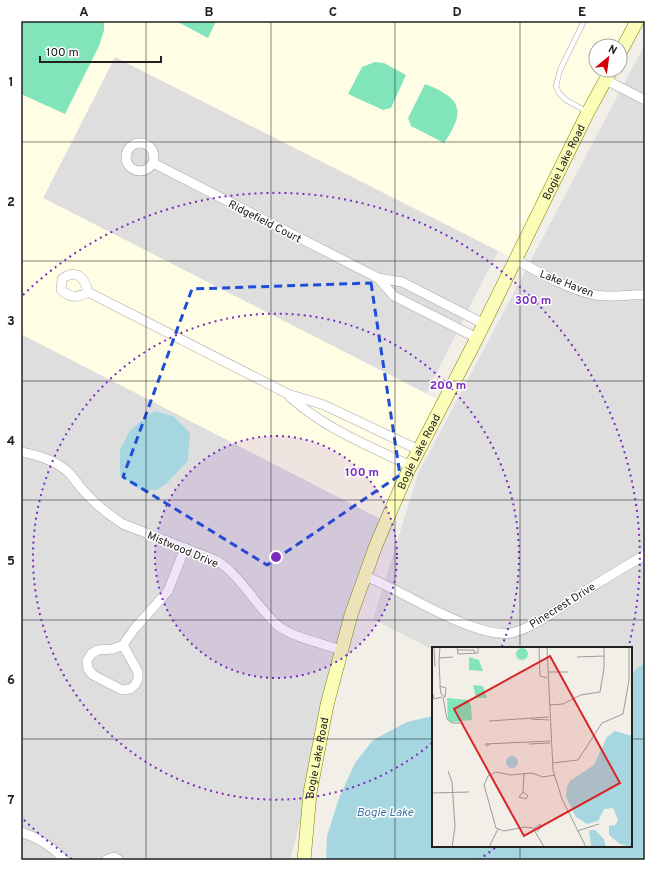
<svg xmlns="http://www.w3.org/2000/svg" width="666" height="881" font-family="Overpass,sans-serif">
<style>
.residential{fill:#dfdede}
.education{fill:#fffee4}
.pitch{fill:#82e4ba}
.water{fill:#a6d7e1}
.lines{fill:none;stroke-linecap:round;stroke-linejoin:round}
.service-casing{stroke:#a8a8a8;stroke-width:5.5}
.minor-casing{stroke:#a8a8a8;stroke-width:10}
.secondary-casing{stroke:#788100;stroke-width:14}
.service{stroke:#fff;stroke-width:4.5}
.minor{stroke:#fff;stroke-width:9}
.secondary{stroke:#fdfdba;stroke-width:13}
.marked{fill:none;stroke:#1d4ed8;stroke-width:3;stroke-dasharray:8 5;stroke-linejoin:round}
.grid{fill:none;stroke:#212121;stroke-width:1;stroke-opacity:0.55}
.ring{fill:none;stroke:#7b2cbf;stroke-width:2;stroke-dasharray:2 4}
.labels{text-anchor:middle;stroke-width:3;stroke-linejoin:round;paint-order:stroke}
.street-label{font-size:11px;fill:#212121;stroke:#fff}
.water-label{font-size:12px;font-style:italic;fill:#4278a7;stroke:#fff}
.inset-road{fill:none;stroke:#9e9c98;stroke-width:1}
.view{fill:#d62828;fill-opacity:0.15;stroke:#d62828;stroke-width:2}
.inset-edge{fill:none;stroke:#212121;stroke-width:2}
.centre{fill:#7b2cbf;stroke:#fff;stroke-width:2}
.ring-label{font-size:12px;text-anchor:middle;font-weight:bold;fill:#7b2cbf;stroke:#fff;stroke-width:3;stroke-linejoin:round;paint-order:stroke}
.neatline{fill:none;stroke:#212121;stroke-width:1.5}
.grid-label{font-size:13px;text-anchor:middle;font-weight:bold;fill:#212121}
</style>
<rect width="100%" height="100%" fill="#f2eee8"/>
<g class="residential">
<path d="M645,44V779L631,780V648H433V650L373,619L418,474Z"/>
<path d="M115,57L498,251L426,394L43,198Z"/>
<path d="M21,334L379,518L290,860H21Z"/>
</g>
<path class="education" d="M21,21H629L616,46H596V70H604L511,257L115,57L43,198L439,400L379,518L21,334Z"/>
<g class="pitch">
<path d="M21,21H104V30L99,46L65,114L21,94Z"/>
<path d="M176,21H216L208,38Z"/>
<path d="M375,62L384,63L406,75L391,108L383,110L348,94L362,67Z"/>
<path d="M425,84C462,98 466,111 444,143L411,126L408,118Z"/>
</g>
<g class="water">
<path d="M154,411L173,416L190,433L188,461L167,483L157,490L139,489L120,475V450L130,430Z"/>
<path d="M645,662V860H326L327,836L339,798L355,763L373,740L407,722L433,716V846H631V674Z"/>
</g>
<g class="lines">
<defs>
<path id="service" d="M584,21L560,70L556,86L559,93L566,100L586,111"/>
<g id="minor">
<path d="M606,80L645,100"/>
<circle cx="140" cy="157" r="14"/>
<path d="M153,163L378,278L402,282L484,324"/>
<path d="M515,259C540,273 567,289 595,295C612,298 628,294 645,295"/>
<path d="M378,278L394,296L477,338"/>
<path d="M88,292C78,299 69,297 61,290L62,279C76,268 85,278 88,292L288,394L324,405L419,450"/>
<path d="M290,397C324,428 369,446 411,466"/>
<path d="M21,452C38,455 57,461 69,473C73,477 77,483 81,488C93,502 107,514 123,524L218,561C242,578 255,604 276,624C290,637 324,644 342,650"/>
<path d="M365,576C375,580 385,585 395,590C423,604 481,638 511,633C531,629 560,608 577,596C600,582 622,568 645,555"/>
<path d="M123,645L138,672V679L135,685L130,689L122,690L93,675L88,669L87,661L91,654L98,650L113,649L123,645L135,628L168,591L185,548"/>
<path d="M21,832C38,838 53,846 64,860"/>
<path d="M106,860L114,857L119,860"/>
</g>
<g id="secondary">
<path d="M620,53L637,21"/>
<path id="s1" d="M304,860L310,793L327,705L351,615L376,545L408,471L477,338L588,112L611,70"/>
</g>
</defs>
<use href="#service" class="service-casing"/>
<use href="#minor" class="minor-casing"/>
<use href="#secondary" class="secondary-casing"/>
<use href="#service" class="service"/>
<use href="#minor" class="minor"/>
<use href="#secondary" class="secondary"/>
</g>
<path class="marked" d="M371,283L400,475L267,565L123,477L192,289Z"/>
<path class="grid" d="M146,21V860M271,21V860M395,21V860M520,21V648M21,142H645M21,261H645M21,381H645M21,500H645M21,620H645M21,739H433M631,739H645M520,846V860"/>
<circle cx="276" cy="557" r="121" fill="#7b2cbf" fill-opacity=".12"/>
<g class="ring">
<circle cx="276" cy="557" r="121"/>
<path d="M432 743A243 243 0 1 1 502 646"/>
<path d="M495 848A364 364 0 0 1 480 859M72 859A364 364 0 0 1 23 819M23 295A364 364 0 0 1 629 645"/>
</g>
<g class="labels">
<g class="street-label">
<text dy="4" stroke="none"><textPath href="#s1" startOffset="751">Bogie Lake Road</textPath></text>
<text transform="translate(265 221) rotate(27)" y="4">Ridgefield Court</text>
<text transform="translate(567 283) rotate(21)" y="4">Lake Haven</text>
<text dy="4" stroke="none"><textPath href="#s1" startOffset="427">Bogie Lake Road</textPath></text>
<text transform="translate(183 549) rotate(23)" y="4">Mistwood Drive</text>
<text transform="translate(562 605) rotate(-32)" y="4">Pinecrest Drive</text>
<text dy="4" stroke="none"><textPath href="#s1" startOffset="103">Bogie Lake Road</textPath></text>
</g>
<g class="water-label">
<text x="385" y="816">Bogie Lake</text>
</g>
</g>
<g transform="translate(432 647)">
<rect width="200" height="200" fill="#f2eee8"/>
<path d="M84 7a6 6 0 1 1 12 0a6 6 0 1 1-12 0ZM37,10L47,13L51,24L37,23ZM41,38L51,39L55,51H44ZM15,51L36,53L39,58L40,73L19,75L16,73Z" fill="#82e4ba"/>
<path d="M183,84L200,89V200L188,197L177,188V179L183,178L186,173L181,161L172,162L166,174L155,177L144,170L134,150L135,139L138,134L162,118L175,90ZM74 115a6 6 0 1 1 12 0a6 6 0 1 1-12 0ZM157,183H163L172,192L174,200H159Z" fill="#a6d7e1"/>
<path class="inset-road" d="M2,0L3,20M8,0L7,14L8,35V39L9,47L13,50L14,41L8,39M25,0L26,7L46,6V0M107,0L108,29L115,31M115,0L121,123L130,152L154,200M26,3H42L43,6M145,10L172,9M8,11L21,10M116,25H136M1,47L2,52L10,50M11,50L15,72L20,76H28M117,58L131,57L149,48L168,45L172,21V0M99,72L117,73M57,74L117,70M58,97L55,99L53,97L118,94M97,97L118,96M120,116L146,113L170,76L191,67L197,33V0M16,124L20,135L23,180L20,200M91,145L96,149L94,152L87,150L91,145L92,126M0,146L37,145M102,182L108,177L109,180L105,185M145,184L167,177M57,200L66,182M112,200L101,181L93,180L72,184L64,181L52,138L56,129L64,125L79,128L100,126L111,130L123,128"/>
<path class="view" d="M118,9L188,136L92,189L22,62Z"/>
<rect width="200" height="200" class="inset-edge"/>
</g>
<circle cx="276" cy="557" r="6" class="centre"/>
<g class="ring-label">
<text x="533" y="304">300 m</text>
<text x="448" y="389">200 m</text>
<text x="362" y="476">100 m</text>
</g>
<rect width="666" height="881" fill="none" stroke="#ffffff" stroke-width="44"/>
<g transform="translate(608 58) rotate(29)"><circle r="19" fill="#ffffff" stroke="#a6a6a6"/>
<path d="M0-3L7 15L0 10L-7 15Z" fill="#d30009"/>
<text y="-6" font-size="11" font-weight="bold" text-anchor="middle" fill="#212121">N</text>
</g>
<path d="M40 56v6h121v-6" fill="none" stroke="#212121" stroke-width="2"/>
<text x="46" y="56" font-size="12" fill="#212121" stroke="#ffffff" stroke-width="3" paint-order="stroke">100 m</text>
<rect x="22" y="22" width="622" height="837" class="neatline"/>
<g class="grid-label">
<text x="84" y="16">A</text>
<text x="209" y="16">B</text>
<text x="333" y="16">C</text>
<text x="457" y="16">D</text>
<text x="582" y="16">E</text>
<text x="11" y="86">1</text>
<text x="11" y="206">2</text>
<text x="11" y="325">3</text>
<text x="11" y="445">4</text>
<text x="11" y="565">5</text>
<text x="11" y="684">6</text>
<text x="11" y="804">7</text>
</g>
</svg>
